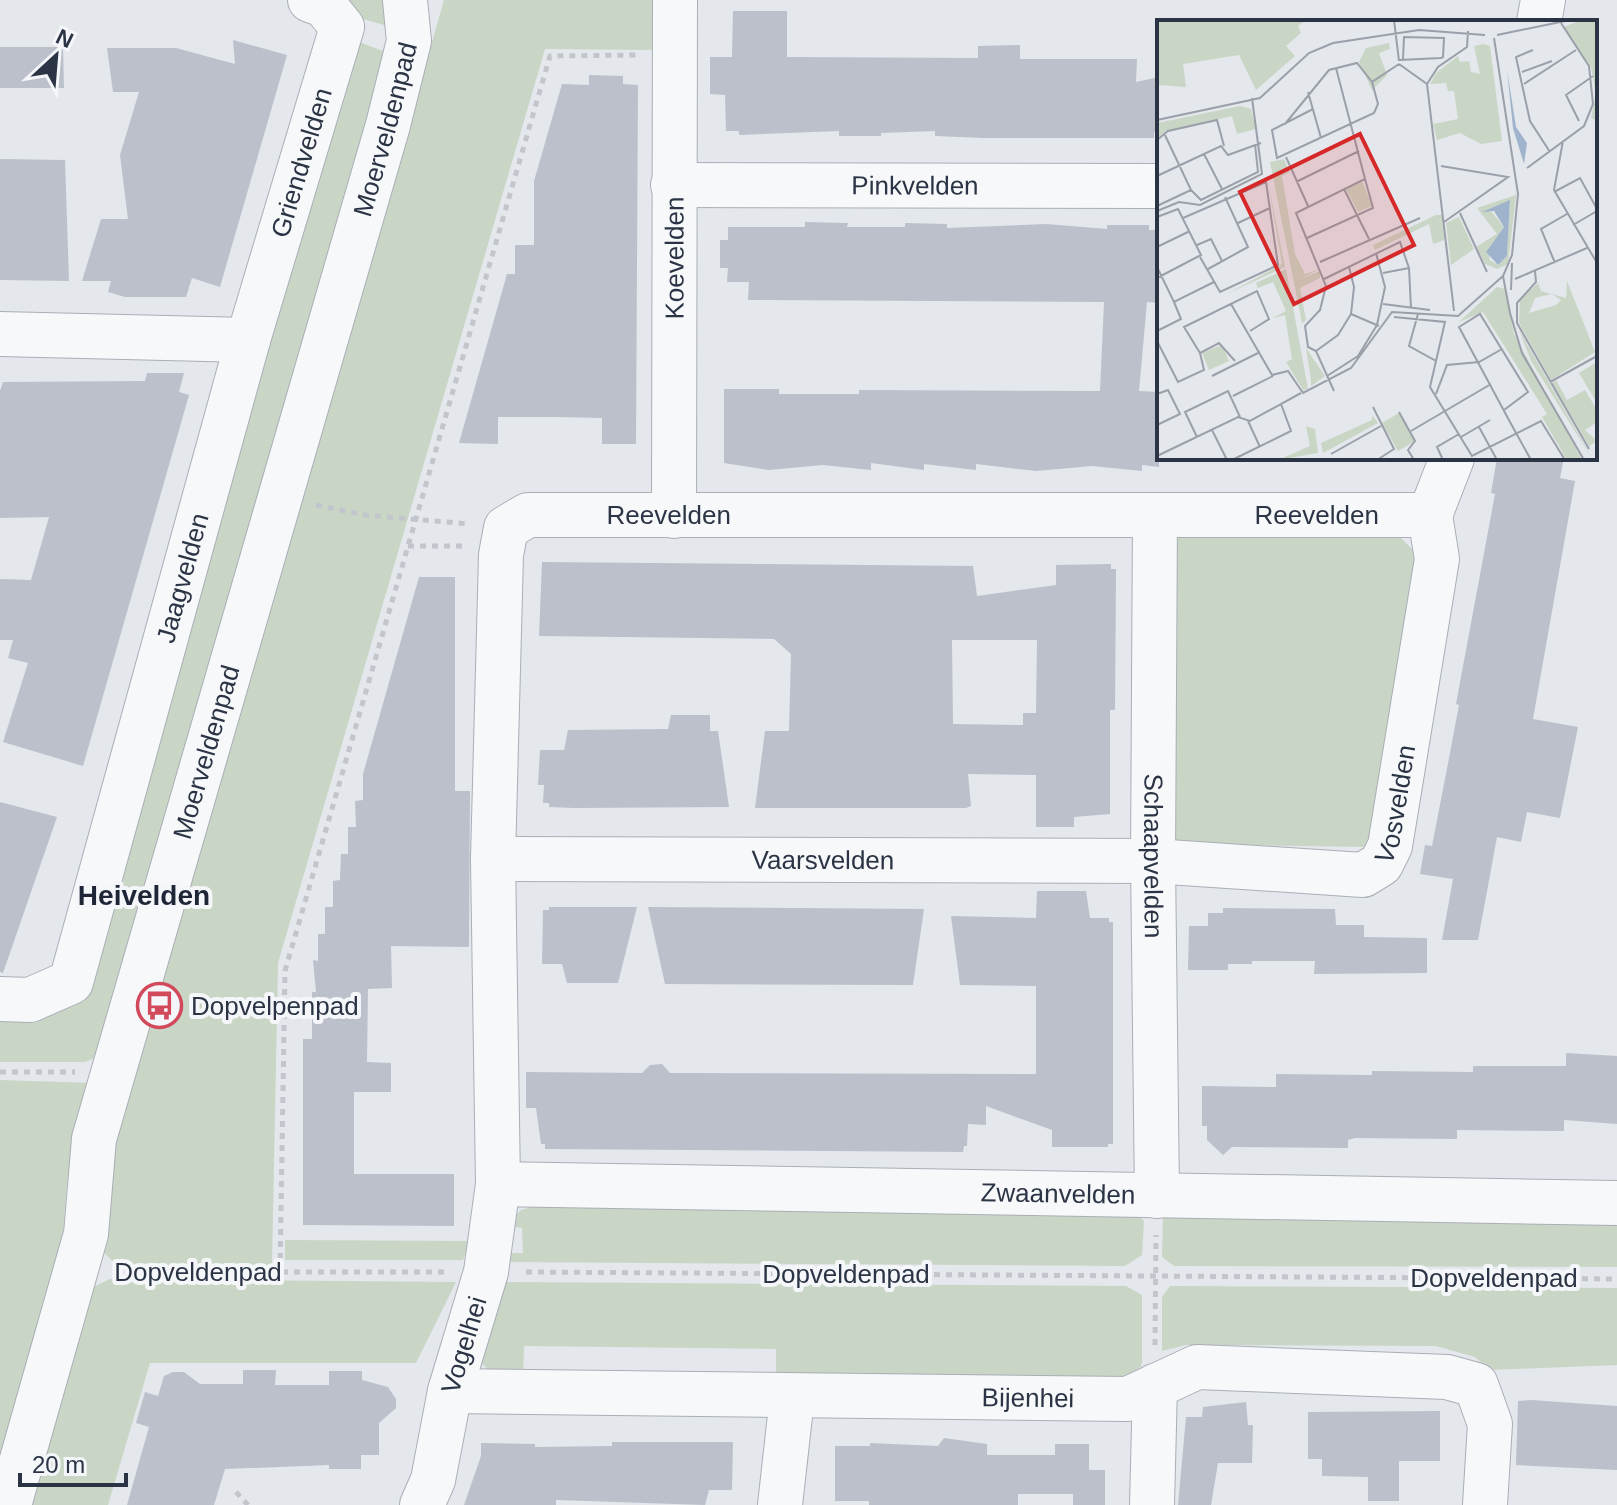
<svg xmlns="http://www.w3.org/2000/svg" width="1617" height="1505" font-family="Helvetica,sans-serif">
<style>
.green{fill:#c9d6c5}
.building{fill:#bbc0ca;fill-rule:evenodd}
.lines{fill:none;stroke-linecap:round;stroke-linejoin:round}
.minor-casing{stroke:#a9aeb7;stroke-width:46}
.path{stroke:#c2c5cb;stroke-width:5;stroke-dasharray:6 6;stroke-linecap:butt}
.minor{stroke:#f7f8fa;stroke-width:44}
.labels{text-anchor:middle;stroke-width:8;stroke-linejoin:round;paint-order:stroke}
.street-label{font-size:26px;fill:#2b3445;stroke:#f4f6f9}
.poi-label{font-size:26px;fill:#2b3445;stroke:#f4f6f9;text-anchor:start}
.neighbourhood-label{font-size:28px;font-weight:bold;fill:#1d2536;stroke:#f4f6f9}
.inset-road{fill:none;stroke:#9a9fa9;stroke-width:2}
.view{fill:#d62828;fill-opacity:0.15;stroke:#d62828;stroke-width:4}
.inset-edge{fill:none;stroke:#2b3445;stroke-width:4}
</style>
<rect width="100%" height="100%" fill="#e4e7ec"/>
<g class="green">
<path d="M340,0H388L395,18L384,25L349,15Z"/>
<path d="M444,0H654V50L545,49L278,963L272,1265L118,1266L103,1252L114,1139L261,641Z"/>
<path d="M354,40L388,53L97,1057L85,1062H0V1015L43,1016L77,1004L99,961Z"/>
<path d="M1391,528L1418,555L1367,847L1174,844L1175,530Z"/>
<path d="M0,1080L92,1083L67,1182L62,1246L0,1461Z"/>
<path d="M538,1205L1128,1206L1144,1221L1142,1255L1125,1266L507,1262L508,1253H523L522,1228L506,1225L521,1210Z"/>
<path d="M1617,1209V1267L1174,1266L1162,1257L1163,1216Z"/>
<path d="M285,1240L469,1241L463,1260H285Z"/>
<path d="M110,1279L456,1282L416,1363H150L108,1505H26L91,1288Z"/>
<path d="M498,1282L1126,1286L1142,1295V1362L1138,1376L1117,1383L776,1382V1349L524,1346L523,1380C500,1379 487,1375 477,1354Z"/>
<path d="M1170,1286L1617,1288V1365L1489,1370L1475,1357L1436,1346L1186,1345L1162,1351V1297Z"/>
</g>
<g class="building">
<path d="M733,11H787V57L978,58V46L1020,45V59H1137L1136,82L1159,77V133L1154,132V138H984L935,136V131L881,133V136H839V131L739,135V131H726L725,95L710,94V57H732Z"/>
<path d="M233,40L287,55L220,287L192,278L186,297H125L108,292L111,281H82L101,219H128L120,155L139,92H113L107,48H176L235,64Z"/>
<path d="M0,47H63L64,88H0Z"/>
<path d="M589,75L623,76V84L638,85L636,444H602V418L557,417H498V444L459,443L507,274H515V245H534V181L562,84L589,85Z"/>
<path d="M0,159L65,160L69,281L0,280Z"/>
<path d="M805,222L848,223L847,227H905V223L947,224V228L1046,224L1107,229V225H1149V230H1159V303L1147,302L1139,391L1159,392V467L1142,465V471L1092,466L1036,471L976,464V470L924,464V470L871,463V470L823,465L769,470L724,463V389H779V394H859V390L1100,391L1104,302L748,300L749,282H727L728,268H720V240H728V227H805Z"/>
<path d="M147,373H184L179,392L189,395L83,766L3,742L28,663L8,658L13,640H0V579L31,580L49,517L0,518V391L3,382L145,381Z"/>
<path d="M1497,458H1564L1560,478L1575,481L1533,719L1578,727L1560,818L1527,812L1521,842L1497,837L1478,940H1442L1453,879L1420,874L1425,845L1432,846L1449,758L1459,705L1456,704L1495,494L1491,493Z"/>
<path d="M542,562L973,566L977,596L1056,585V565L1111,564V569H1116L1115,710H1110V814L1074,817V827H1036V775L968,774L971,806L966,808H755L765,731H789L791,654L774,639L539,636ZM952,640H1037L1036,713H1023V725L953,724Z"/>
<path d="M419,577H455V791H470L469,947L391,946L392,988L368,989L367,1062L391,1063V1092H354V1174H454V1226L303,1225V1039H312V992H316L313,960L318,961V934H325V907H333V881L340,880L341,854H348V827H356L355,801L363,800V774Z"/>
<path d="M671,715H710V731H718L729,807L574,808L549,807V803H543L544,785H538L540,750H564L568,730L668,729Z"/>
<path d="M0,802L57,817L3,973L0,972Z"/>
<path d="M1037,891H1086L1090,918H1109V922H1113V1144H1108V1147H1052V1130L986,1106V1125L968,1124L967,1146H964L963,1152L545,1149V1144H541L536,1108H526V1072L642,1073L650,1065L662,1064L670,1073L1036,1074V986L960,985L951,916L1036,918Z"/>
<path d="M549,907H637L618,983H567L562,964H542L543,910H549Z"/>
<path d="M648,907L924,909L913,985L665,984Z"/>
<path d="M1223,908L1335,909L1336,925H1364V937L1427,938V973L1314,974L1315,961H1252V964H1228V970H1188L1189,926H1208V913H1223Z"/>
<path d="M1566,1053L1617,1056V1124L1564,1120V1131L1457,1130V1139L1355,1138L1348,1140V1148L1232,1147L1223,1155L1207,1140V1126H1202V1086L1276,1087V1074L1372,1075V1071L1473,1072V1066H1566Z"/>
<path d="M243,1370H276L275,1385H329V1371H362V1380L388,1387L396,1399V1408L379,1423V1455H361V1469H329V1465L225,1469L214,1505H127L149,1427L136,1423L145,1392L158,1396L164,1376L173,1372H184L200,1384H243Z"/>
<path d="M1531,1400L1617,1406V1470L1516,1465L1518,1401Z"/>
<path d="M1246,1402L1248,1425H1253L1252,1463H1218L1211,1505H1178L1186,1417H1202L1203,1407Z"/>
<path d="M1440,1411V1461H1399V1501H1368V1477L1322,1476V1459H1308V1412Z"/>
<path d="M944,1438L987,1444V1455H1055V1444H1089V1470H1105V1505H1073V1494H1018V1505H869V1501H835V1446H870V1443L938,1446Z"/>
<path d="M612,1442H733L732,1490H709L705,1505L556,1500V1505H464L481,1456V1443L535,1444V1447L612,1446Z"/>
</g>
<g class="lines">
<defs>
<g id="minor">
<path d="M1539,22L1543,0"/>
<path id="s1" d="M673,185L1159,186"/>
<path d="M0,334L248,340"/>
<path id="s2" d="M674,516L675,0"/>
<path id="s3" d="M1155,516L1153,861L1157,1196"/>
<path id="s4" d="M493,859L1153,861L1363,875L1381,864L1390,846L1437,559L1430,515"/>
<path id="s5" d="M0,999L30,1000L71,982L248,340L342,27L324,5L310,0"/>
<path id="s6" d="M498,1184L1617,1203"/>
<path id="s7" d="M450,1391L1128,1399L1197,1367L1447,1377L1476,1385L1490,1424L1485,1505"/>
<path id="s8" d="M9,1505L86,1234L94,1139L388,125L409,41L405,0"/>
<path id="s9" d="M422,1505L433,1480L450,1391L486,1272L498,1184L493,859L501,555L506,528L528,515H1430L1452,458"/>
<path d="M780,1505L792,1398"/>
<path d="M1152,1505L1155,1386"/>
</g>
</defs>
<use href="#minor" class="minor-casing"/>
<g class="path">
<path d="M316,505L365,515L469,524"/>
<path d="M408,546H463"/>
<path d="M0,1072H75"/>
<path d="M280,1271L285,971L550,56L636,55"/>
<path d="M114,1272H444"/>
<path d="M526,1272L1617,1279"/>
<path d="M1155,1345L1156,1235"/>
<path d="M236,1492L248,1505"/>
</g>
<use href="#minor" class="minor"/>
</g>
<defs>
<symbol id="bus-ring" viewBox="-11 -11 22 22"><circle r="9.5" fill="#f4f6f9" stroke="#d1495b" stroke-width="1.5"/><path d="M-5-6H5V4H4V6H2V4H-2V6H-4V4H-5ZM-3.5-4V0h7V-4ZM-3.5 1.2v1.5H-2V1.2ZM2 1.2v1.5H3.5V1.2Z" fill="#d1495b"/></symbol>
</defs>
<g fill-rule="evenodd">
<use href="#bus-ring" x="134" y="980" width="51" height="51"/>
</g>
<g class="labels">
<g class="street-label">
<text dy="9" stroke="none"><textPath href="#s8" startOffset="1428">Moerveldenpad</textPath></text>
<text dy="9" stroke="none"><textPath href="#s5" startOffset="926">Griendvelden</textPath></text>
<text dy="9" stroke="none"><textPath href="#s1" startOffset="242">Pinkvelden</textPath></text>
<text dy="9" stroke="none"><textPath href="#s2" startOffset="258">Koevelden</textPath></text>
<text dy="9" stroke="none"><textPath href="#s9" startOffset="1802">Reevelden</textPath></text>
<text dy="9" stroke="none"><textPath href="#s9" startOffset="1154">Reevelden</textPath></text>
<text dy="9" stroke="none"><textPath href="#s5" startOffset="494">Jaagvelden</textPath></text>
<text dy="9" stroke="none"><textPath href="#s8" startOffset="780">Moerveldenpad</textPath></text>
<text dy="9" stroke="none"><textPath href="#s4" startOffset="954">Vosvelden</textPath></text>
<text dy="9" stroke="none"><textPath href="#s3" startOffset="340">Schaapvelden</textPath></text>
<text dy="9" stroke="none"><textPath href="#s4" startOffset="330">Vaarsvelden</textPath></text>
<text dy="9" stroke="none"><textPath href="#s6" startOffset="560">Zwaanvelden</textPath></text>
<text x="198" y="1281">Dopveldenpad</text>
<text x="846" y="1283">Dopveldenpad</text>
<text x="1494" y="1287">Dopveldenpad</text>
<text dy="9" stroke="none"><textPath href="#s9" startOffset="166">Vogelhei</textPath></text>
<text dy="9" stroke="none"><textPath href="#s7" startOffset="578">Bijenhei</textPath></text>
</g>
<g class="poi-label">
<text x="191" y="1015">Dopvelpenpad</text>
</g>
<g class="neighbourhood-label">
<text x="144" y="905">Heivelden</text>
</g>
</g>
<g transform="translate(1157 20)">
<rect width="440" height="440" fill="#e4e7ec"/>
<path d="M0,0H149L141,6L144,13L129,26L138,36L99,70L82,35L26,44L29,67L0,65ZM426,0H440V101L434,98L439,74L434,47L406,7ZM232,23L233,29L222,33L230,55L215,70L202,42L209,28ZM327,24L333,26L345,121L324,124L303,113L280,120L276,104L301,99L297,71H291L289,63L273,64L279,53L301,36L303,42L312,41L314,52L323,54L317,26ZM83,86L94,89L99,109L80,114L75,96L9,111L0,118V103ZM127,139L133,152L125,156L138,234L148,254L163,249L143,259L163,251V258L143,268L149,300L145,303L113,142ZM205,161L215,186L201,192L189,169ZM111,162L128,247L70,274L125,244ZM359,175L351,244L340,249L328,244L319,227L340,214L320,188ZM353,181L350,236L341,245L333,240L331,229L347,207L333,190ZM279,195H285L287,220L276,224L272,204L218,230L216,225ZM302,197L317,229L294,245L289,203ZM129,249L151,369L146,370L129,342L135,339L128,295L116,298L129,291L116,262L101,268L99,263ZM410,261L438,332L394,360L362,303L363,279L381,263L384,271L409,278ZM395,274L404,280L399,285L372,293L378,278ZM340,267L348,269L357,314L425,440H410L385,397L390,394L326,292L302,302ZM362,310L436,440L374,341ZM65,325L72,341L52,350L45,333ZM149,328L168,356L154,366V360ZM440,342V383L422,353ZM399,360L410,380L428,370L440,390V402L428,410L440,421L432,426L395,363ZM242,393L258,421L241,431L225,403ZM215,395L221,403L166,433L164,423L215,400ZM149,406L158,409L161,433L121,440L153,426Z" fill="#c9d6c5" fill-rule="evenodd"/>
<path d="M350,50L359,107L370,123L367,144L356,108ZM353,180L350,236L341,245L329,232L347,207L337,191L325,192Z" fill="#9fb4cc"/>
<path class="inset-road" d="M237,0L242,41M340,15L413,0M337,18L361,174L355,235L346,256L353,293L365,333L427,440M376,30L359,37L373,101L393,132M242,40L284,38L286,37L287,18L247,17L246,39M242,44L270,64M365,52L395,41M367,64L419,30M151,72L164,118M156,89L115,110L120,138L217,93L221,84L215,62L242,44M0,100L103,78L152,33L176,23L262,10L328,15M422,101L409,75L436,56M128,104L172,50L200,43L215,62M0,120L11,111L60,100L67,126M406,121L397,170L440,243M47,134L65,169M129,137L151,186M284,146L351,157L287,202M370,148L427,106L436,84L432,46L404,3M0,156L64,126L71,135L104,123M139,162L202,131M187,169L212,219M34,170L44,180L101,152L98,124M397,172L423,158L440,189M0,186L34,170L7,113M0,191L22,182L43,185L105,154L95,78M303,193L330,252M0,197L21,189L44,235L0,258M26,198L109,162L121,245L63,272L43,237M81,203L113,188M416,205L440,191M150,218L216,188L208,159M40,225L54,219L65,241M0,227L33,211M163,242L263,198M398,243L384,209L410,194M0,247L17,282L57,262M51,249L91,227L68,177M378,251L379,262L360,283V303L432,429M226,253L252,248M167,259L243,222L252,248L254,288M358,259L430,228M354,270L355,243M74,284L115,355L131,351L146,373L194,348L235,292L301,296L346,256M226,284L273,290M297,291L270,64L281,47L310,27L311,11M194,294L222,306M261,294L252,326L279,341L273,367L315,436L384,401L408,440M237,297L288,302L279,341M0,311L24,299L17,282M0,321L21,362L47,350L43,333L62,323L78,341M159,331L181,315L194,294L197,267L192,247M43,333L27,307L100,271L112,299L93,311M55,356L103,332M170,356L201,336L220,305L228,267L219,233M393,362L440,336M177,371L159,331L151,327L148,306L163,290L169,266L139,193L208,159L179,48M0,374L11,370L23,394L0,405M279,374L290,345L322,342L345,329M76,376L116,356M216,387L237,429L220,440M347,390L371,372L323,294L302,307L353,402L374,440M242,392L258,421L251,430L257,440M91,401L103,427M322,407L340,440M55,410L70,440M254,411L334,364M40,417L28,392L71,371L83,397M304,417L333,400M174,434L224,406M0,436L81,397L93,401L144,373M75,440L134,411L124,384M286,440L280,427L302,414"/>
<path class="view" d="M203,114L257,225L137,284L83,172Z"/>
<rect width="440" height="440" class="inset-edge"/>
</g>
<g transform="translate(56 56) rotate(26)" stroke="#f4f6f9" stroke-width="6" paint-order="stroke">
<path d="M0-6L14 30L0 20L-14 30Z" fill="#2b3445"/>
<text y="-12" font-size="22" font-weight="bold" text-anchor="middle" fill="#2b3445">N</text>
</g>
<path d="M20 1473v12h106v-12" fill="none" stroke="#2b3445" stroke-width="4"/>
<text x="32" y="1473" font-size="24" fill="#2b3445" stroke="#f4f6f9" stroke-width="6" paint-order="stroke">20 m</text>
</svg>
